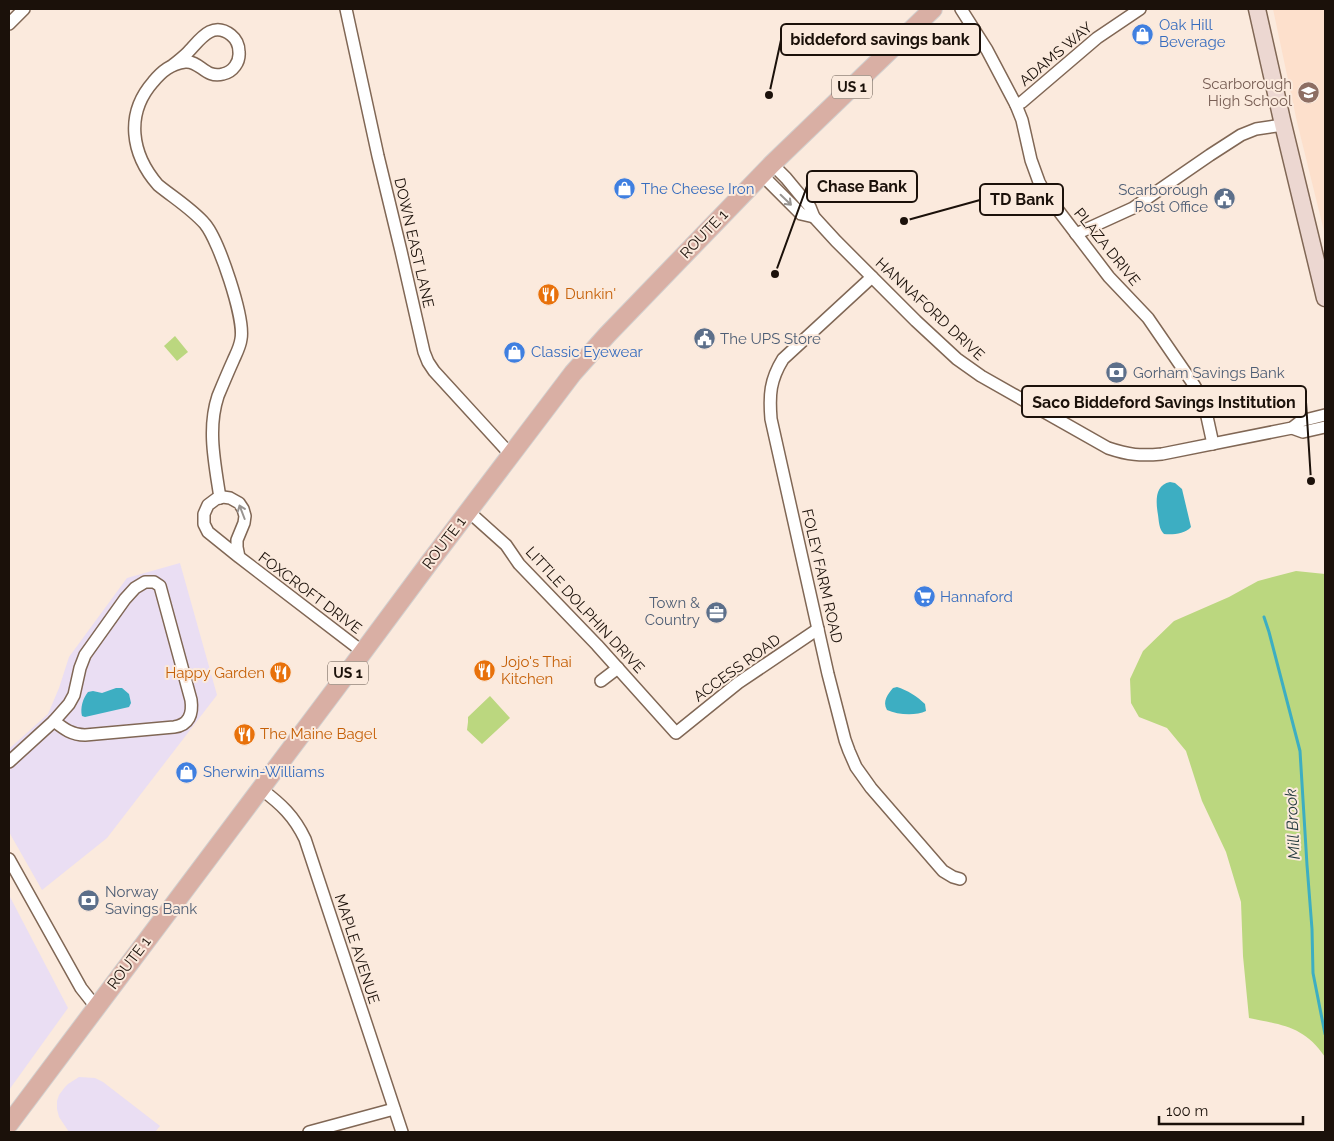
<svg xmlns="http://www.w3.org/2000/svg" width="1334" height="1141" font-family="Raleway,sans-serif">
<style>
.commercial{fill:#eadef3}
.built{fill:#fde0cc}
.green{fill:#bbd77f}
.water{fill:#3daec2}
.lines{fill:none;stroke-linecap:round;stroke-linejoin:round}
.stream{stroke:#3daec2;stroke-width:3}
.minor-casing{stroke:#806755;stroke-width:14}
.secondary-casing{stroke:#806755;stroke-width:19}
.primary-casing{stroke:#d1cfce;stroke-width:20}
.minor{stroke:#fff;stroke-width:11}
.secondary{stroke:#ecd7d1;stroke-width:16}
.primary{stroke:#d9afa4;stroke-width:18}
.oneway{stroke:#989491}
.labels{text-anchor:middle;stroke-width:4;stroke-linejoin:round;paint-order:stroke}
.shield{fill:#fbeadd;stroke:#5e5249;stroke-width:1}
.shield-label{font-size:14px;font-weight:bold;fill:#1b110a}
.shop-label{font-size:15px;fill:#366cbe;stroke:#fbeadd;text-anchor:start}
.street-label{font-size:15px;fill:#1b110a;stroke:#fbeadd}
.education-label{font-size:15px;fill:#785e54;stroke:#fbeadd;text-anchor:end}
.service-label{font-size:15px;fill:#4e5e75;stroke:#fbeadd;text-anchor:start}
.food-label{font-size:15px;fill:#c56008;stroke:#fbeadd;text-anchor:start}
.water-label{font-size:16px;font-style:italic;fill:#1d353a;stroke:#fbeadd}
.leader{fill:none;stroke:#1b110a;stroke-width:2}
.callout-dot{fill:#1b110a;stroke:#fbeadd;stroke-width:2}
.callout{fill:#fbeadd;stroke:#1b110a;stroke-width:2}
.callout-label{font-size:16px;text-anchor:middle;font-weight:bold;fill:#1b110a}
</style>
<rect width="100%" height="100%" fill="#fbeadd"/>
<g class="commercial">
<path d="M180,563L217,695L107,838L42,890L9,832V749L48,714L59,688L69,657L127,578Z"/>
<path d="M9,895L68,1008L9,1090Z"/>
<path d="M79,1077L95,1078L103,1082L160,1126L155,1132H69L59,1117L57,1109V1101L59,1095L65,1087L68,1084Z"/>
</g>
<path class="built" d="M1273,9H1325V235L1297,122Z"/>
<g class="green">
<path d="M175,336L188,352L177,361L164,346Z"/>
<path d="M1296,571L1325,574V1057C1304,1026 1282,1025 1249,1018L1243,956L1241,902L1226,852L1202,801L1186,751L1167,728L1139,717L1131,703L1130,679L1143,651L1174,621L1229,597L1258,581Z"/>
<path d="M490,696L510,718L482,744L467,730L468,722V717Z"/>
</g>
<g class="water">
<path d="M1170,482L1175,483L1182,489L1191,527C1185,534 1172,535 1164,534C1159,529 1159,522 1158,515C1156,503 1154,485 1170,482Z"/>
<path d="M897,687C907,690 918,697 925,704L926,711C916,716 898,715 887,710C882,701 888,694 893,688Z"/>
<path d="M116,688H122L129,694L131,703L129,707L85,717L82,716C80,708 83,698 88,692L93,691L102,693Z"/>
</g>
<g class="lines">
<path class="stream" d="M1264,617L1269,632L1300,751L1307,865L1312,929L1313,973L1325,1034"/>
<defs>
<g id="minor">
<path d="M346,9L378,156L401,251L424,352L428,362L434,371L510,454"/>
<path d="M961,9L987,50L1016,105L1022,120L1031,160L1039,182L1045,193L1109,277L1148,318L1194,385L1204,403L1213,444"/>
<path d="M9,24L24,9"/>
<path d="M173,65C179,60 185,56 190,50C201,38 213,21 231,35C236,39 239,45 239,52C240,62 233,72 223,74C205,79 200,60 185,62C171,64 162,71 153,82C125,114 131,154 158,185C174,198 192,209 205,224C219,241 245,318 241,339C240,347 236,354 233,361C228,372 223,384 218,396C207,429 215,464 220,498"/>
<path d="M1016,105L1022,102L1097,38L1140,9"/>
<path d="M772,164L786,178L810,207L814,217L836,241L916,321L957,359L981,376L1108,448C1129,455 1140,456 1162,454L1292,428L1301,421L1325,415"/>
<path d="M762,175L801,214L814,217"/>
<path d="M1076,234L1133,208L1210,155L1241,135L1256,129L1283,125"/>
<path d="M872,277L783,359C770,380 769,395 771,419L828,674L845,740L849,751L856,767L871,788L943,871L953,877L960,879"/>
<path d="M1292,428L1303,432L1325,427"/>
<path d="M468,511L506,545L519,564L597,645L676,733L738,683L818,629"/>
<path d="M239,557L237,547V540L244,523L245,516L243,509L239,503L230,498L223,497L216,499L208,505L204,514V524L208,532L239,557L363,652"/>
<path d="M145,582H154L160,586L191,700C193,714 189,725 174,727L85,735C72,735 64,729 54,721L69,704L74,695L80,668L85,655L125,599L135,588Z"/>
<path d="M601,681L618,668"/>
<path d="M9,762L54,721"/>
<path d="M261,789C281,804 294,816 305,839L402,1132"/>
<path d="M9,859L81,988L96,1007"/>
<path d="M309,1132L394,1109"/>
</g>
<path id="secondary" d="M1257,9L1282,120L1325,298"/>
<path id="primary" d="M9,1124L337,687L429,563L573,373L607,335L772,164L933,9"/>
</defs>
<use href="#minor" class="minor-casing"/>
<use href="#secondary" class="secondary-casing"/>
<use href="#primary" class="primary-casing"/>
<use href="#minor" class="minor"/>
<use href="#secondary" class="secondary"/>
<use href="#primary" class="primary"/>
</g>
<defs><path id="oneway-shaft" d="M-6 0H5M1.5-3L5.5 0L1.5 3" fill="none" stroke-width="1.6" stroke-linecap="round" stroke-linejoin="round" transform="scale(1.25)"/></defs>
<g class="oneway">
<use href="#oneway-shaft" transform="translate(786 200) rotate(44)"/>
<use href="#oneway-shaft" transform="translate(242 512) rotate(-111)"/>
</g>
<defs>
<symbol id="shop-disc" viewBox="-11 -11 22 22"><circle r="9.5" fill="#3f7fe0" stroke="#fbeadd"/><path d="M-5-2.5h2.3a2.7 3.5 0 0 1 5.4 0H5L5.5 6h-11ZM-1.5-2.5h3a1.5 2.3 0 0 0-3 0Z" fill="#fff"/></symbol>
<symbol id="school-disc" viewBox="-11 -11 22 22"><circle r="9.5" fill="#8d6e63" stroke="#fbeadd"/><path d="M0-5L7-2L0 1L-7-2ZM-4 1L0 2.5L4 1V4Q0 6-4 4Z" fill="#fff"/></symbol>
<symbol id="civic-disc" viewBox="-11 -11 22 22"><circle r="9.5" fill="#5c6f8a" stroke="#fbeadd"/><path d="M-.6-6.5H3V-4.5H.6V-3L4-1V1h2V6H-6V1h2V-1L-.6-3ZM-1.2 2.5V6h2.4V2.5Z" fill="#fff"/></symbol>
<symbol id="restaurant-disc" viewBox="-11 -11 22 22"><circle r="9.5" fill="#e8710a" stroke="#fbeadd"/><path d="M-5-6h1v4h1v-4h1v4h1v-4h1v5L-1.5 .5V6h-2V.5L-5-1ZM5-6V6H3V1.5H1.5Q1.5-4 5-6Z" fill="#fff"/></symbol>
<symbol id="bank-disc" viewBox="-11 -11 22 22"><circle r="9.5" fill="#5c6f8a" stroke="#fbeadd"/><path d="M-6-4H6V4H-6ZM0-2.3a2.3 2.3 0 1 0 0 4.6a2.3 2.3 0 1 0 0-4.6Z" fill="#fff"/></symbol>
<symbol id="supermarket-disc" viewBox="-11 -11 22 22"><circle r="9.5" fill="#3f7fe0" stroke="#fbeadd"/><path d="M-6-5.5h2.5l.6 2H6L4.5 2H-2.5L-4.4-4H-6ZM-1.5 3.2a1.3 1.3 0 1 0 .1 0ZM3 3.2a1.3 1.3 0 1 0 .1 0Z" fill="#fff"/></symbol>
<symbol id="office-disc" viewBox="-11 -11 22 22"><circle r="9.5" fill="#5c6f8a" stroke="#fbeadd"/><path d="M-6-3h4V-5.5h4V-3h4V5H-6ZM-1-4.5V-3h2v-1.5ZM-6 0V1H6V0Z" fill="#fff"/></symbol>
</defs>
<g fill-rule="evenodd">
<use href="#shop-disc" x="1130" y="22" width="25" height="25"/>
<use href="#school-disc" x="1296" y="80" width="25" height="25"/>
<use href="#shop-disc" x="612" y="176" width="25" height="25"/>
<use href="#civic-disc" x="1212" y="186" width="25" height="25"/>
<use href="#restaurant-disc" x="536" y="282" width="25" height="25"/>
<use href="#civic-disc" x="692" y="326" width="25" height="25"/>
<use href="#shop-disc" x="502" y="340" width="25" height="25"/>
<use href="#bank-disc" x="1104" y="360" width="25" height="25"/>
<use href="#supermarket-disc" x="912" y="584" width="25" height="25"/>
<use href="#office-disc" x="704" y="600" width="25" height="25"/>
<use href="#restaurant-disc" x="472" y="658" width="25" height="25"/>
<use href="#restaurant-disc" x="268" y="660" width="25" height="25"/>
<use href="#restaurant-disc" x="232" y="722" width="25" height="25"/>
<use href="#shop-disc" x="174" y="760" width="25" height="25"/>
<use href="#bank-disc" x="76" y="888" width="25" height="25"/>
</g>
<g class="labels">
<g class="shield">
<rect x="832" y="75.5" width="40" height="23" rx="4"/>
<rect x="328" y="661.5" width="40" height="23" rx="4"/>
</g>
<g class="shield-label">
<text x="852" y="92">US 1</text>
<text x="348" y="678">US 1</text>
</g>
<g class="shop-label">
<text x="1159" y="30">Oak Hill<tspan x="1159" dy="17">Beverage</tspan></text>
<text x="641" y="194">The Cheese Iron</text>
<text x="531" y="357">Classic Eyewear</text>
<text x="940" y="602">Hannaford</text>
<text x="203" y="777">Sherwin-Williams</text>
</g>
<g class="street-label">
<text transform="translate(1056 54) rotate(-40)" y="5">ADAMS WAY</text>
<text transform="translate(704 234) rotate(-46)" y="5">ROUTE 1</text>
<text transform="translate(414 243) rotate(77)" y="5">DOWN EAST LANE</text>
<text transform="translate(1107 247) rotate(51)" y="5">PLAZA DRIVE</text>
<text transform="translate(930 309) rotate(43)" y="5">HANNAFORD DRIVE</text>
<text transform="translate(444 543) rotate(-53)" y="5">ROUTE 1</text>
<text transform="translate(822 576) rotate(77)" y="5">FOLEY FARM ROAD</text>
<text transform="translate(310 593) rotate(37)" y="5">FOXCROFT DRIVE</text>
<text transform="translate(585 610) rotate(47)" y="5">LITTLE DOLPHIN DRIVE</text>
<text transform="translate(737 668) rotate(-36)" y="5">ACCESS ROAD</text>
<text transform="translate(357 949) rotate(72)" y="5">MAPLE AVENUE</text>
<text transform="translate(129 963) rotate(-53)" y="5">ROUTE 1</text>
</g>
<g class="education-label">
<text x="1292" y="89">Scarborough<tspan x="1292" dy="17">High School</tspan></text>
</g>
<g class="service-label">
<text x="1208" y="195" text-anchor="end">Scarborough<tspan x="1208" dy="17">Post Office</tspan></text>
<text x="720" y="344">The UPS Store</text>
<text x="1133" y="378">Gorham Savings Bank</text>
<text x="700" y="608" text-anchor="end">Town &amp;<tspan x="700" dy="17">Country</tspan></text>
<text x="105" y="897">Norway<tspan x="105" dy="17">Savings Bank</tspan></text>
</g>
<g class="food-label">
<text x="565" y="299">Dunkin'</text>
<text x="501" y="667">Jojo's Thai<tspan x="501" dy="17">Kitchen</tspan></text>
<text x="265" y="678" text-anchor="end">Happy Garden</text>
<text x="260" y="739">The Maine Bagel</text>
</g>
<g class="water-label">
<text transform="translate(1292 824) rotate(-93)" y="6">Mill Brook</text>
</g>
</g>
<path class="leader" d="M769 95L781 40M775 274L807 186M904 221L980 200M1311 481L1306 402"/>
<g class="callout-dot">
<circle cx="769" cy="95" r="5"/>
<circle cx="775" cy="274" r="5"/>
<circle cx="904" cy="221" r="5"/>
<circle cx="1311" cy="481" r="5"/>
</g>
<g class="callout">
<rect x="781" y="24" width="199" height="31" rx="5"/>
<rect x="807" y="171" width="110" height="31" rx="5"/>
<rect x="980" y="184" width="83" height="31" rx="5"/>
<rect x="1022" y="386" width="284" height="31" rx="5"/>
</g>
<g class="callout-label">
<text x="880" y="45">biddeford savings bank</text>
<text x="862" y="192">Chase Bank</text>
<text x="1022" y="205">TD Bank</text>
<text x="1164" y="408">Saco Biddeford Savings Institution</text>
</g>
<rect width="1334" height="1141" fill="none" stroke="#1b110a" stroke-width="20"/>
<path d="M1159 1116v8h144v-8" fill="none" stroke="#1b110a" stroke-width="2.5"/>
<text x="1166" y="1116" font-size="15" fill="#1b110a" stroke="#fbeadd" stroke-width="4" paint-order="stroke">100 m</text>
</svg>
